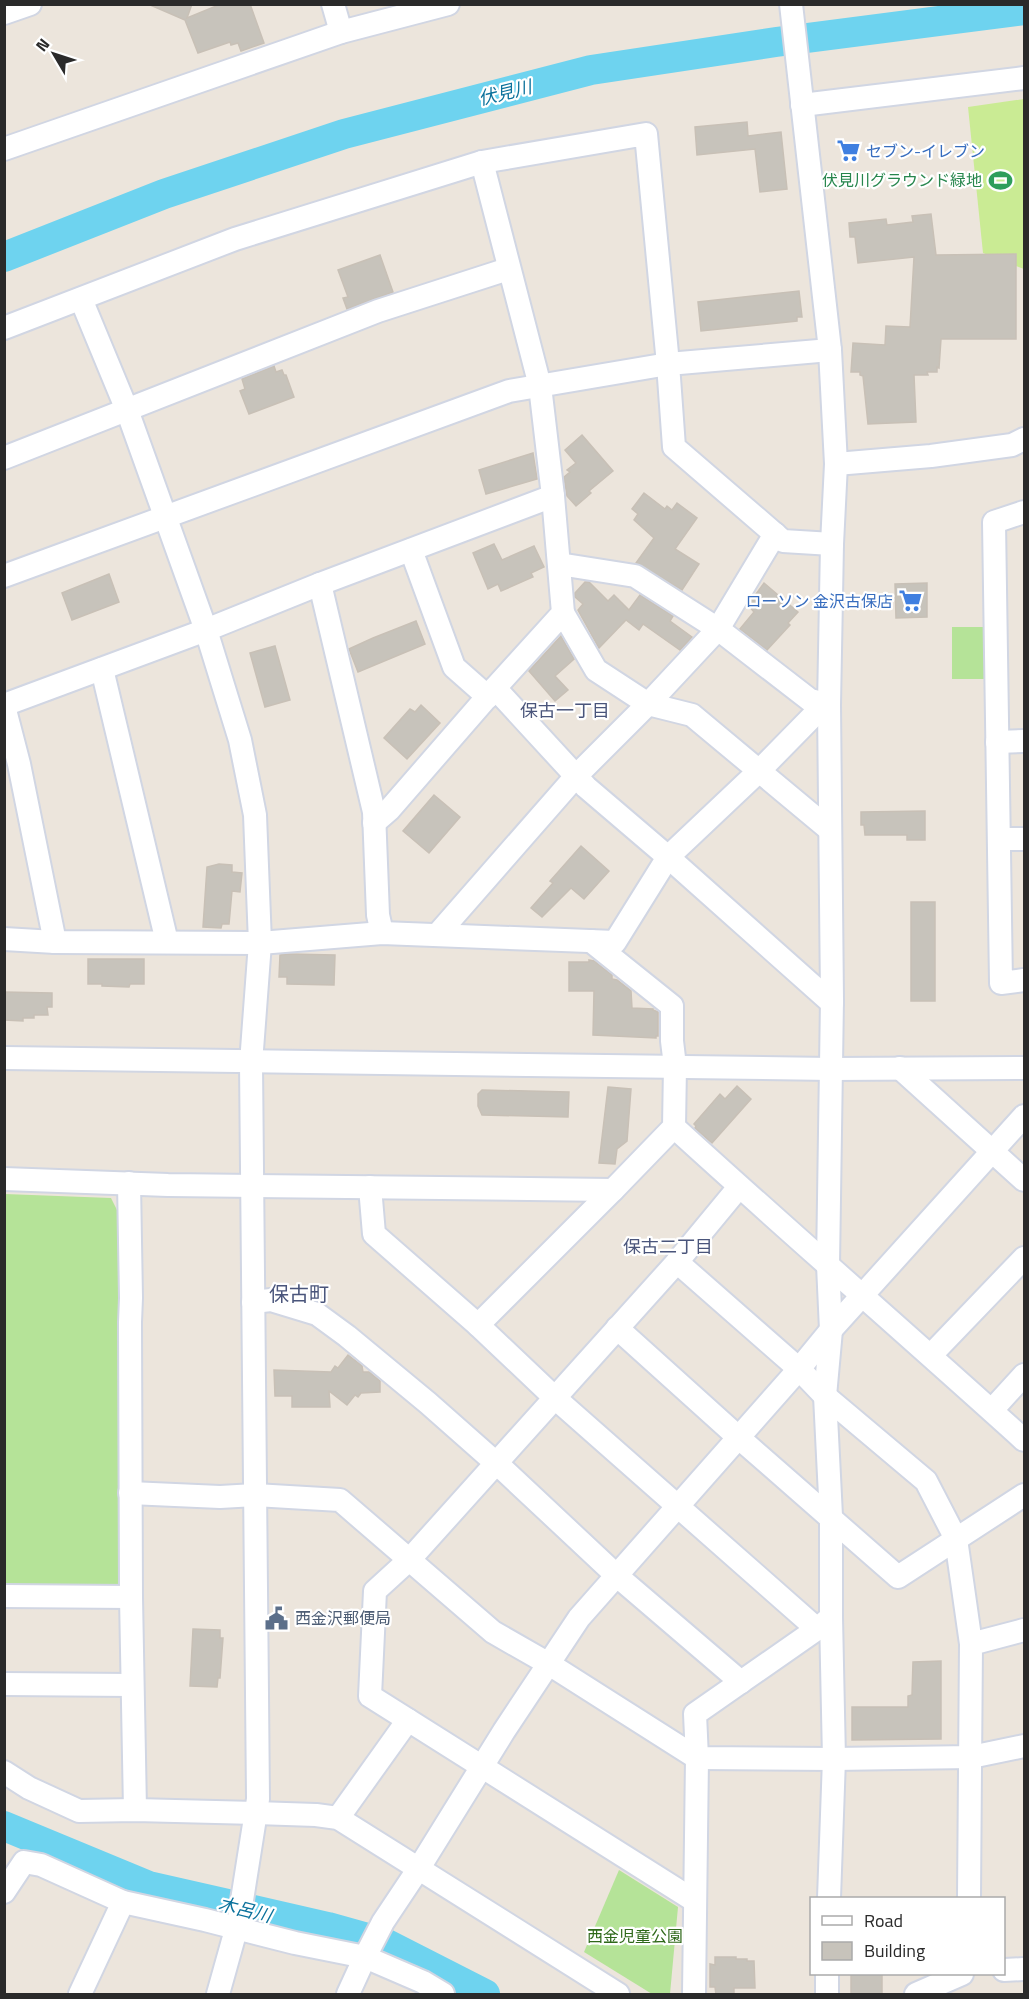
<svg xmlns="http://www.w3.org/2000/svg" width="1029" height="1999" font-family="'Titillium Web','Noto Sans JP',sans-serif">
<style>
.grass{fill:#b5e398}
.pitch{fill:#caeb94}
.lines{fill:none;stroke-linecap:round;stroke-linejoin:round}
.river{stroke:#6ed3ef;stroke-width:30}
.building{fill:#c7c3bb;stroke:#c8c0b6;stroke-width:1.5}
.minor-casing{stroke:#d1d6e3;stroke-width:26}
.minor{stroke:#fff;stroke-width:22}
.labels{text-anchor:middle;stroke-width:4.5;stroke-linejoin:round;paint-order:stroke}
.shop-label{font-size:16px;fill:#366cbe;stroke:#fff;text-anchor:start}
.leisure-label{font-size:16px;fill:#27864d;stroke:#fff;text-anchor:end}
.service-label{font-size:16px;fill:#4e5e75;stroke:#fff;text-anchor:start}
.park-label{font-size:16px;fill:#2e6819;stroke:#fff}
.water-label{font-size:18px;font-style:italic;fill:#0c729c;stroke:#fff}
.neighbourhood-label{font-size:18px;fill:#4a557b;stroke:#fff}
.quarter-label{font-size:20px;fill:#4a557b;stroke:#fff}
</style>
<rect width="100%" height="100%" fill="#ece5dc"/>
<g class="grass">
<rect x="952" y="627" width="39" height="52"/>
<path d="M5,1194L111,1198L118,1212L120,1588L5,1585Z"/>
<path d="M619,1870L678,1907L670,1994H652L584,1952Z"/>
</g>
<path class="pitch" d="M1024,99V269L983,253L968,107Z"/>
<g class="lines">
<g class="river">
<path d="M4,257L164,194L344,134L591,70L776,42L1024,10"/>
<path d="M4,1826L149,1886L328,1927L385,1943L485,1994"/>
</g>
</g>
<g class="building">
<path d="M148,4H192L187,18L221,4H250L264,43L241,51L238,43L231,45L230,42L198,53L185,20Z"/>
<path d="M747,122L748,136L781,132L787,189L760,192L755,149L697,155L695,127Z"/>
<path d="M931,214L936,255L1016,254V339H941L939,368L937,367V372H927L928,375H914L916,422L868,424L863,376L860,375V372H851L853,343L885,345L886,326L910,327L914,257L858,263L855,237H850L849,223L886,219L887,225L913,222L912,216Z"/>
<path d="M380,255L393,292L347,309L343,298L348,297L338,270Z"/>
<path d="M799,291L802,317H797V321L701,331L698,302Z"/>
<path d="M274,366L276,372L282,370L284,375H286L294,397L249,414L240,391L245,389L242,379Z"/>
<path d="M582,435L613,471L589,491L591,493L576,506L567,496L564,477L570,472L567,470L576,463L565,450Z"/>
<path d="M533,453L537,479L486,494L479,470Z"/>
<path d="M644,493L665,509L667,506L672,510L677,503L697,518L675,549L699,564L682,590L636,563L654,538L634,520L638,514L632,509Z"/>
<path d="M494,544L502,560L534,546L544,567L531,573L533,577L501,591L498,584L488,589L473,553Z"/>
<path d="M109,574L119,602L72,620L62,593Z"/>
<path d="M585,582H589L608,601L614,595L629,610L640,595L673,616L670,621L692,637L680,650L643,624L639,630L626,620L599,648L578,610L583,604L575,597V593Z"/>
<path d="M764,583L798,612L788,623L790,625L767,650L740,629L754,612L748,605Z"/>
<path d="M927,583V617L896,618L895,584Z"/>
<path d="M416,621L425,644L358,672L349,649L373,638Z"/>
<path d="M561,636L574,659L555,676L568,690L555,701L529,671Z"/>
<path d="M275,646L290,700L265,707L250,653Z"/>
<path d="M421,705L440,723L407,759L384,738L410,709L415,712Z"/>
<path d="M434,795L460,817L429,853L403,831Z"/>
<path d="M925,811V840H907V835H865L864,825H861V812Z"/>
<path d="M581,846L609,871L584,899L571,888L542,917L531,908L553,883L550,881Z"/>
<path d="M219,864L232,865V872L242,873L240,892L232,891L229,924H222L221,928L203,927L207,867Z"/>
<rect x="911" y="902" width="24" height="99"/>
<path d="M289,954L335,955L334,985L287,984V977H279L280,955Z"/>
<path d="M88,959H144V984H130L129,987L102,986V984H88Z"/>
<path d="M589,960L594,961L612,975V979L617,980L631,991L632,1008L653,1009V1010L658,1012V1036H656V1038L593,1035L594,991H569V962H589Z"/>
<path d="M4,992L52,993V1007H47L48,1015H34V1018H23V1021L4,1020Z"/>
<path d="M737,1086L751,1099L712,1143L695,1128L696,1126L694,1124L720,1094L725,1099Z"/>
<path d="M608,1087L631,1089L627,1141L617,1149L615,1164L599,1163Z"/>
<path d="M482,1090L569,1092L568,1117L482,1115L478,1106V1094Z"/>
<path d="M348,1355L362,1366L363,1372H369L380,1381V1392L361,1393L358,1397L355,1395L347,1405L329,1391L330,1407H292V1396H275L274,1370L331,1372L335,1366L338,1368Z"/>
<path d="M193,1629L220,1630V1638H223L220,1678H218L217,1687L190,1686Z"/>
<path d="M941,1661V1739L852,1740V1707H908V1696L912,1695L913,1662Z"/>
<path d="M715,1957H736V1959H747V1961H754L755,1988H734V1995H716L715,1987H710V1964L715,1965Z"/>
<rect x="851" y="1974" width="31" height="21"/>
</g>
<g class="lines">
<defs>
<g id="minor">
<path d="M333,4L341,32"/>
<path d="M791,4L830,350L836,464L832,544L829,705L832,999L828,1265L831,1330L825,1396L831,1516V1617L834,1759L829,1898"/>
<path d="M4,13L30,4"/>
<path d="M802,105L1024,78"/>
<path d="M4,149L341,32L448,4"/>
<path d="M482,162L540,386L553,496L563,613L495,688L586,787L668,857L832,1003"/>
<path d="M81,299L127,410L206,630L240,740L255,815L260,943L251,1063L258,1799L239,1919L218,1994"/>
<path d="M4,328L235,239L482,162L646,134L668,364L674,447L783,541L832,544"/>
<path d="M4,458L378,311L508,269"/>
<path d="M836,464L931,456L1012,445L1024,439"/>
<path d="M1024,512L994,522L1001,983L1024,980"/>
<path d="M411,550L454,667L488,697"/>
<path d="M559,564L635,576L718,629L810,700L829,705"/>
<path d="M4,576L509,391L668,364L830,350"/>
<path d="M320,584L374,812L378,915L382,933"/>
<path d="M563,613L596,670L648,704L692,715L830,830"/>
<path d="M102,669L167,942"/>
<path d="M4,705L206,630L320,584L553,496"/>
<path d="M4,706L19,764L55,942"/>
<path d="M997,742L1024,741"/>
<path d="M374,823L389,810L495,688"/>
<path d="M999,839H1024"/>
<path d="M437,935L577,775L648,704L718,629L775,534"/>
<path d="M4,939L55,942L260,943L382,933L615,942L668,857L759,771L811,718L829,705"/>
<path d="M4,1058L831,1069L1024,1068"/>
<path d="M900,1068L1024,1180"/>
<path d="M674,1127C790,1233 908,1335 1024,1440"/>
<path d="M4,1179L168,1185L613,1190L674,1127L675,1066L672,1041V1006L591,941"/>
<path d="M129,1183L131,1298L130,1322L131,1597L135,1810"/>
<path d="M370,1187L374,1234L478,1325L555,1398L817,1629L831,1617"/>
<path d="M677,1262L799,1369L825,1396L926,1481L956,1539L971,1644"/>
<path d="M253,1302L271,1300L317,1314L347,1336L428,1403L505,1471L616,1575L741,1682"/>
<path d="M478,1325L613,1190"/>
<path d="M617,1328L738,1437L898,1577L1024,1495"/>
<path d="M931,1355L1024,1258"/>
<path d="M992,1410L1024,1375"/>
<path d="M130,1493L220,1497L255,1495L340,1500L493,1632L549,1664L697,1758L834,1759L971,1757L1024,1746"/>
<path d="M4,1596L131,1597"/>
<path d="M4,1684L132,1685"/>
<path d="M4,1772L29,1788L79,1811L135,1810L256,1813L316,1815L338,1818L618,1994"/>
<path d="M338,1818L408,1720"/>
<path d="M4,1892L24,1862L41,1865L123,1902L205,1920L295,1943L365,1957L423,1982L443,1994"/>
<path d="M969,1898L971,1644L1024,1630"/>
<path d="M695,1901L370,1696L375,1591L410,1559L677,1262L739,1187"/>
<path d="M1004,1970L1024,1969"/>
<path d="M827,1974V1994"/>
<path d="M80,1994L123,1902"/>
<path d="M348,1994L365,1957L383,1922L419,1868L504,1731L579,1618L799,1369L831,1330L1024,1116"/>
<path d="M694,1994L697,1758L695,1714L817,1629"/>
<path d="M916,1994L962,1974"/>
</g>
</defs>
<use href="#minor" class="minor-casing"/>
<use href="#minor" class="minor"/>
</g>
<defs>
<symbol id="supermarket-bare" viewBox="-9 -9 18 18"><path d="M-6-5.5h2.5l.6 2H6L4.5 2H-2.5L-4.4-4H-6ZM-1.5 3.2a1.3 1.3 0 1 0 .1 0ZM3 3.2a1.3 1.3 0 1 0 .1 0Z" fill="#3f7fe0" stroke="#fff" stroke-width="2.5" paint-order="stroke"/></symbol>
<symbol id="stadium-bare" viewBox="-9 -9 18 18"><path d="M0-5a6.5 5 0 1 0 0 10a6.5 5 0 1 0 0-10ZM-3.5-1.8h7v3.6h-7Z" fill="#2e9e5b" stroke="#fff" stroke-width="2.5" paint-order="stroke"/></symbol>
<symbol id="civic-bare" viewBox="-9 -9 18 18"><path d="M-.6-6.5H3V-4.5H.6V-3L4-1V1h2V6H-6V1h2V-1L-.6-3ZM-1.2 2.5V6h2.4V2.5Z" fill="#5c6f8a" stroke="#fff" stroke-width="2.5" paint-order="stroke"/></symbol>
</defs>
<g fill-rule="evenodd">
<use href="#supermarket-bare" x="832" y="134" width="33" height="33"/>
<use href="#stadium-bare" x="984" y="164" width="33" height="33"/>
<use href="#supermarket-bare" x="894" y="584" width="33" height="33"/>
<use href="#civic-bare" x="260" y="1602" width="33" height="33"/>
</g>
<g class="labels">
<g class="shop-label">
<text x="866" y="157">セブン-イレブン</text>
<text x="893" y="607" text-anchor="end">ローソン 金沢古保店</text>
</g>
<g class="leisure-label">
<text x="982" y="186">伏見川グラウンド緑地</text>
</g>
<g class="service-label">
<text x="295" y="1624">西金沢郵便局</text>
</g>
<g class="park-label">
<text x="635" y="1942">西金児童公園</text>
</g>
<g class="water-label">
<text transform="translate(505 93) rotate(-14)" y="6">伏見川</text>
<text transform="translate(245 1910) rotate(14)" y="6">木呂川</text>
</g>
<g class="neighbourhood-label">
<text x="565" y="717">保古一丁目</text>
<text x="668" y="1253">保古二丁目</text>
</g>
<g class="quarter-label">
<text x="299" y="1301">保古町</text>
</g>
</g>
<rect width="1029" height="1999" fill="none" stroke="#2a2a2a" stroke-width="12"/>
<rect x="810" y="1897" width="195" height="78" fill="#ffffff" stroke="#aaaaaa" stroke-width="1.5"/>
<rect x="822" y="1916" width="30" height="9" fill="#ffffff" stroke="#aaaaaa" stroke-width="1.5"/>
<text x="864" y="1927" font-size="18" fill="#2a2a2a">Road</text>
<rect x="822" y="1942" width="30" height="18" fill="#c7c3bb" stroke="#aaaaaa" stroke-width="1.5"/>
<text x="864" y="1957" font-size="18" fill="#2a2a2a">Building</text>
<g transform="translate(54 54) rotate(309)" stroke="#ffffff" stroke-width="4.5" paint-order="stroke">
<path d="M0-4.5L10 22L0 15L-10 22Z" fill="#2a2a2a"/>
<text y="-9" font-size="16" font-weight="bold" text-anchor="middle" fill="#2a2a2a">N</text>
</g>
</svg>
